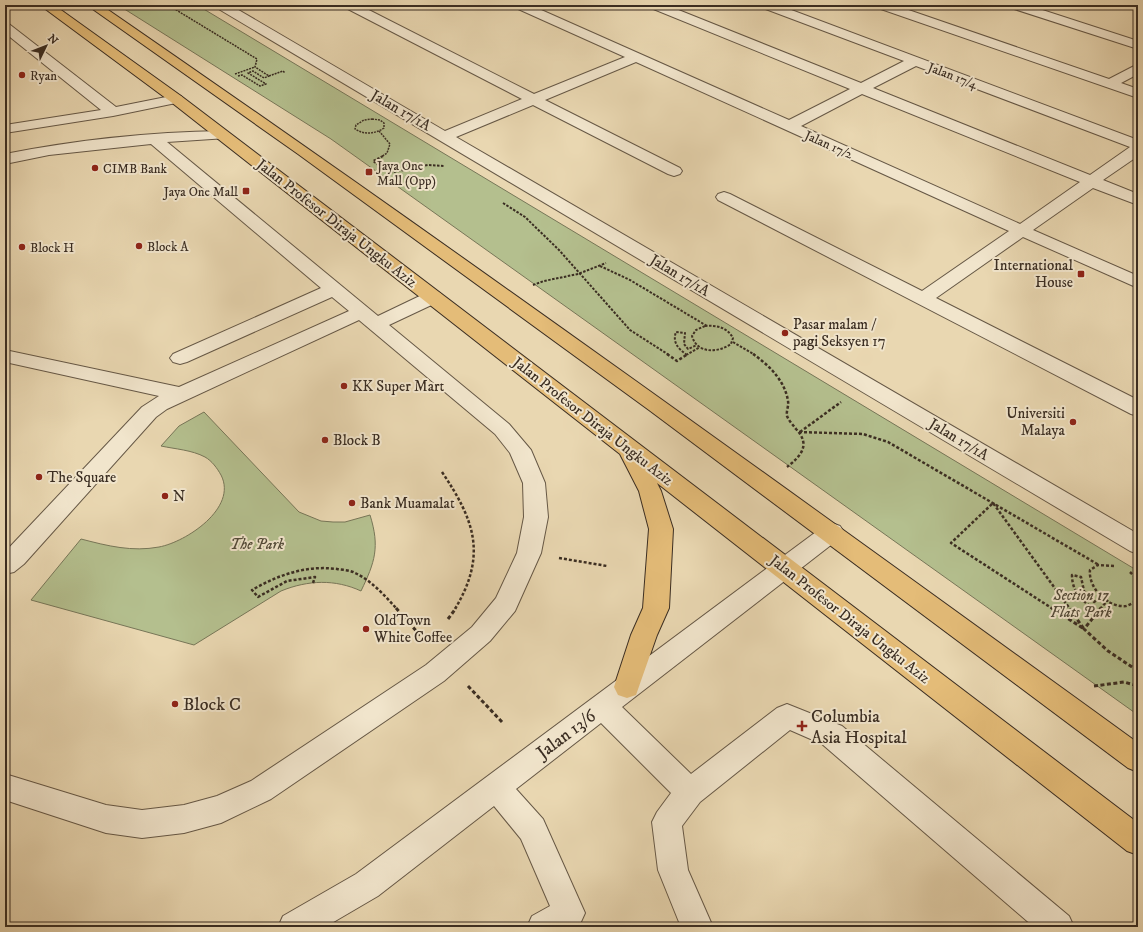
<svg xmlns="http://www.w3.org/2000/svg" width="1143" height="932" font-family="'IM FELL DW Pica',serif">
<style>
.green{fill:#b4bf8e;stroke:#777658}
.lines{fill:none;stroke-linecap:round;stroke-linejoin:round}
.minor-casing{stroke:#665846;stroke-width:2}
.major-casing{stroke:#3a2d22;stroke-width:2}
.path-far3{stroke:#3a2d22;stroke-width:1.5;stroke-dasharray:2 1;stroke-linecap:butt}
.path-far2{stroke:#3a2d22;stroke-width:2;stroke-dasharray:2.5 1.5;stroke-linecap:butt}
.path-far1{stroke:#3a2d22;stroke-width:2.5;stroke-dasharray:3 2;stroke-linecap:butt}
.path{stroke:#3a2d22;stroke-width:3;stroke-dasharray:4 2.5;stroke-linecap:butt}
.minor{fill:#f1e5cc;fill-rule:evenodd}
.major{fill:#e4bc78;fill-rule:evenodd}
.poi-dot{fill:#8f2418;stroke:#f1e5cc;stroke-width:1.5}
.labels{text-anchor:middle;stroke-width:4;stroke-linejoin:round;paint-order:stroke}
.far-poi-label{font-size:13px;fill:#3a2d22;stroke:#f1e5cc;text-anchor:start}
.far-street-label{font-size:13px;fill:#3a2d22;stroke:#f1e5cc}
.street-label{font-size:15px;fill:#3a2d22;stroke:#f1e5cc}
.poi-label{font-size:15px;fill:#3a2d22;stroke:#f1e5cc;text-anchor:start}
.park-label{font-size:15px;font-style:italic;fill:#524a38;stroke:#f1e5cc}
.near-poi-label{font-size:18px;fill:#3a2d22;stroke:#f1e5cc;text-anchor:start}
.near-street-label{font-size:18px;fill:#3a2d22;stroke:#f1e5cc}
</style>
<rect width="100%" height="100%" fill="#e9d7b1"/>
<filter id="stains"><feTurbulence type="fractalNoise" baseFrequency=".005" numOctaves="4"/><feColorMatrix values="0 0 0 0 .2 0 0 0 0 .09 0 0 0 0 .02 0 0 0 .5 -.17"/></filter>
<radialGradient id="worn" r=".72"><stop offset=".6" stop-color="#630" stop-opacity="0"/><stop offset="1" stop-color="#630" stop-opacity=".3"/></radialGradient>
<g class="green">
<path d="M118,5H197L1138,571V715L331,139Z"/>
<path d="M204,412L299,512L321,521L333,522H345L370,515C380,547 375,562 361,591C335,579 308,580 281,591L194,645L31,600L81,539C108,546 132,552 159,547C186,542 238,508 221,475C217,468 212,461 205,457C192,450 175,449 161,446L179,426Z"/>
</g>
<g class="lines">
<defs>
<g id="minor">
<path d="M215,5H230L445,131L522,99L346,8L344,5H359L534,94L625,57L516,8L514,5H530L789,120L850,89L651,8L649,5H666L861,83L904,61L763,8L761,5H778L1138,140V156L1103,180L1138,194V205L1093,188L1033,230L1138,276V288L1023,237L936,298L1138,400V416L1131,414L718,200L716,197L718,194L724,192L730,194L922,291L1009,231L636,62L545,100L680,168L682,171L680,174L674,176L668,174L533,105L456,137L1138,534V554L1130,551L217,8ZM916,66L1130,147L1090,175L873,88ZM862,94L1080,182L1020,224L801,126Z"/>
<path d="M876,5H894L1109,79L1138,64V74L1121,83L1138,89V98L878,8Z"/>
<path d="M1009,5H1027L1138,41V49L1011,8Z"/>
<path d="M5,23L9,24L116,107L176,95L181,96L183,99L181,102L176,103L113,116L5,133V125L101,110L5,33Z"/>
<path d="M222,131L227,132L229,135L227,138L167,142L378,316L426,293L433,291L440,293L442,297L440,301L389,325L509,424L531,450L545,483L548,517L541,553L515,611L490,641L444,681L271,799L221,823L184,833L142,838L106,833L5,800V774L106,805L142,810L184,805L217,796L251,781L426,665L472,627L496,598L517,553L524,517L523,483L510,453L495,434L359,320L167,409L156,417L24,564L14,572L5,574V552L142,407L159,396L5,362V350L179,387L349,311L332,297L187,362L180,364L173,362L170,358L173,354L321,288L151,144L49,155L5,164V154C76,140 150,132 222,131Z"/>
<path d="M832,523L840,526L844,532L840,538L622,707L691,774L777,708L787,704L842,726L1069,916L1074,927H1034L822,744L790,730L700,802L682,826L688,870L713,927H681L658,870L652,822L657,812L671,793L601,723L516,789L543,819L585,913L580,924L575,927H527L532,916L550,906L521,839L494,806L378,896L325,927H278L283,916L356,874L824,526Z"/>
</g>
<g id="major">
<path d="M40,5H54L181,96L1138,823V855L1127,851L657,483L661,491L673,529L669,608L657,635L636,695L627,698L618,695L614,687L631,635L643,608L649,529L639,491L620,454L171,102Z"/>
<path d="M87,5H101C451,246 794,494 1138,743V772L1128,768L649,410L298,154Z"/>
</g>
</defs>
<use href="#minor" class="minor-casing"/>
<use href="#major" class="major-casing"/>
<g class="path-far3">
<path d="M168,5L257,59L255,67L269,76L283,71L285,73"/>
<path d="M235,74L255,67"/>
<path d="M238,76L242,75L260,86L266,84L248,73L253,71L264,78L269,76"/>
<path d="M372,119L380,120L384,123V128C375,134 364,135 355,129L356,125L364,120Z"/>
<path d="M379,131L390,144L387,153L381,157"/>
</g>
<g class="path-far2">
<path d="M383,156L373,161L389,173L428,165L444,166"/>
<path d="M503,203L525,217L559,250L630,330L669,355"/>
<path d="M600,266L630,280L707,326"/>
<path d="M533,285L544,281L578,274L606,263"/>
<path d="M705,326C716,325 727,327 733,338L731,344C718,353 697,354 692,336L696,330Z"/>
<path d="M733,342L755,355"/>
<path d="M686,355L700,347"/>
<path d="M687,355C679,349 672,343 676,332L685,333L684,344L688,349L697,345"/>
</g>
<g class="path-far1">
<path d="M667,354L677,361L688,354"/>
<path d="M753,354C769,365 785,381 788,401C789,406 786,411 787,416C789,421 793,425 796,429C811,445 801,456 787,467"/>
<path d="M799,432L863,434L888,442L1099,565"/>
<path d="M800,432L841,402"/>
<path d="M442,472C475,521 487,555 455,609"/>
<path d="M559,558L607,566"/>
<path d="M1114,566L1098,565L1090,570C1088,587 1107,608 1126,606C1130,605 1134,602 1138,601"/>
<path d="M1130,572L1138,580"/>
<path d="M313,583L315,577L287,581L258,597L252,590C278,575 306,565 337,569C343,570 350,570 355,573C371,580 385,596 397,609"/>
<path d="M1053,609L951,543L993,503L1070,609"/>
<path d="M1094,609C1081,600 1072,591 1072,575L1081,577L1084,591L1094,602L1101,597"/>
<path d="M1100,609L1108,600"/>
</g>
<g class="path">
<path d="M396,608L426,642"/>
<path d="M1052,608L1084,629L1069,608"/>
<path d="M1092,608L1098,612"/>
<path d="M1101,608L1084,629L1108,651L1138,671"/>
<path d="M448,619L456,608"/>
<path d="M468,686L502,722"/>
<path d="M1094,686L1124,682L1138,686"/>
</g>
<use href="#minor" class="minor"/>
<use href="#major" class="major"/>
</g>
<g class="poi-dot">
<circle cx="22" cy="75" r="4"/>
<circle cx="95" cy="168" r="4"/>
<rect x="365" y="168" width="8" height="8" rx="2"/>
<rect x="242" y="187" width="8" height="8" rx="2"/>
<circle cx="139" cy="246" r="4"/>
<circle cx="22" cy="247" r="4"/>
<rect x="1077" y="270" width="8" height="8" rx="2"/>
<circle cx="785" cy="333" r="4"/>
<circle cx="344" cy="386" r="4"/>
<circle cx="1073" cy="422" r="4"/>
<circle cx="325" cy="440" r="4"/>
<circle cx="39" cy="477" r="4"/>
<circle cx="165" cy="496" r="4"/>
<circle cx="352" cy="503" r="4"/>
<circle cx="366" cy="629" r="4"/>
<circle cx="175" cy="704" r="4"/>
<path d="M800 720h4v4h4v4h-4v4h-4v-4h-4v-4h4z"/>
</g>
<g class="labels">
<g class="far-poi-label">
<text x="30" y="80">Ryan</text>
<text x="377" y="170">Jaya One<tspan x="377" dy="15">Mall (Opp)</tspan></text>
<text x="103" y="173">CIMB Bank</text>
<text x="238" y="196" text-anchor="end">Jaya One Mall</text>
<text x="147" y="251">Block A</text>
<text x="30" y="252">Block H</text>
</g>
<g class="far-street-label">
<text transform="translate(953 75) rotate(21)" y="5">Jalan 17/4</text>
<text transform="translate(829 144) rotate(24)" y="5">Jalan 17/2</text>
</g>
<g class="street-label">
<text transform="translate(401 110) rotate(30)" y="5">Jalan 17/1A</text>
<text transform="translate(337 223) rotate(38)" y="5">Jalan Profesor Diraja Ungku Aziz</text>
<text transform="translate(680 275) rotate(31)" y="5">Jalan 17/1A</text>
<text transform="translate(593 421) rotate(38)" y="5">Jalan Profesor Diraja Ungku Aziz</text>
<text transform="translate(959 439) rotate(31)" y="5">Jalan 17/1A</text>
<text transform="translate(850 619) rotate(38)" y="5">Jalan Profesor Diraja Ungku Aziz</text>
</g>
<g class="poi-label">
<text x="1073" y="270" text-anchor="end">International<tspan x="1073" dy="17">House</tspan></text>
<text x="793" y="329">Pasar malam /<tspan x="793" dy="17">pagi Seksyen 17</tspan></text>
<text x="352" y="391">KK Super Mart</text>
<text x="1065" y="418" text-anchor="end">Universiti<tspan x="1065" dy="17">Malaya</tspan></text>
<text x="333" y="445">Block B</text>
<text x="47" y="482">The Square</text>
<text x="173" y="501">N</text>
<text x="360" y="508">Bank Muamalat</text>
<text x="374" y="625">OldTown<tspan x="374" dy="17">White Coffee</tspan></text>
</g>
<g class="park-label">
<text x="257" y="549">The Park</text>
<text x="1081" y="600">Section 17<tspan x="1081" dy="17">Flats Park</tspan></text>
</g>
<g class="near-poi-label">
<text x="183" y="710">Block C</text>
<text x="811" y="722">Columbia<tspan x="811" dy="21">Asia Hospital</tspan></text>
</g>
<g class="near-street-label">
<text transform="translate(566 734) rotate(-37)" y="6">Jalan 13/6</text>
</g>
</g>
<rect width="1143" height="932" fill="none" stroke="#e9d7b1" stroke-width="20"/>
<rect x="6" y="6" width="1131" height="920" fill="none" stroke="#3a2d22" stroke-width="2"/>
<rect x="10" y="10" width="1123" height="912" fill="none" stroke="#3a2d22"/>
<g transform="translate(46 46) rotate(47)" stroke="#f1e5cc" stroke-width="3" paint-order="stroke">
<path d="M0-3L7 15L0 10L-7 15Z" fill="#3a2d22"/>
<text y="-6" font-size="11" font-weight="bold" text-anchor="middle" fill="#3a2d22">N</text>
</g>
<rect width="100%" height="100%" filter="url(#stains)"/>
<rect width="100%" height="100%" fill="url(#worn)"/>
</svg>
